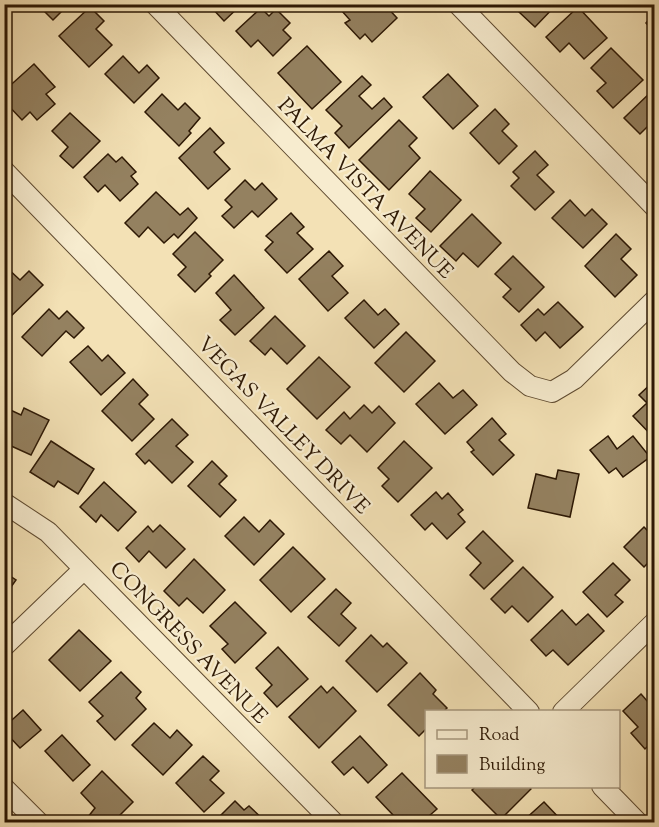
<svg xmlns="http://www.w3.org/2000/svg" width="659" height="827" font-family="'Sorts Mill Goudy',serif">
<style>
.building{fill:#948160;stroke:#2d1804;stroke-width:1.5}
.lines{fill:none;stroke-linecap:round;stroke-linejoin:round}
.minor-casing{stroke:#5e4a30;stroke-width:22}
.minor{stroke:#f7eccf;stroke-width:20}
.labels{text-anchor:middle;stroke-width:4.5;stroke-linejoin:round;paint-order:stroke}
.street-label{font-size:21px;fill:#2d1804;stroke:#f7eccf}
</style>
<rect width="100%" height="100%" fill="#f3e1b5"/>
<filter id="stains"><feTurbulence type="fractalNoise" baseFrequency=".00333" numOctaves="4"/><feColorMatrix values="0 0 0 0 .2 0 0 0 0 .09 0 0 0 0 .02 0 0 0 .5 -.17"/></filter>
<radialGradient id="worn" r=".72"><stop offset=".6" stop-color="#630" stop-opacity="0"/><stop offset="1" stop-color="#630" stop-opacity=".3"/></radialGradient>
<g class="building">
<path d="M37,4H69L53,20Z"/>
<path d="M214,4H242L224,21L211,7Z"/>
<path d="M350,4H370L376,10L384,4L397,18L372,42L365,34L360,39L345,23L350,20L342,11Z"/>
<path d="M527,4H557L535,27L519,12Z"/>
<path d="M654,4V32L646,23L653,15L649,10Z"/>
<path d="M90,7L104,21L96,29L112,45L89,67L59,36Z"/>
<path d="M578,7L607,38L584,59L569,43L560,52L546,37Z"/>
<path d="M261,8L269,16L276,9L290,23L283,30L291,38L273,56L258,40L251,47L236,31Z"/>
<path d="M307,46L341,82L312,109L278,73Z"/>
<path d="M611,48L643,80L613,108L597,91L606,83L591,68Z"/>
<path d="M123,56L139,73L147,65L159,78L134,103L105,74Z"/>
<path d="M34,64L55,87L46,94L55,104L37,120L30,112L22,120L4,101V91Z"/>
<path d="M448,74L478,106L453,129L423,97Z"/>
<path d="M362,76L371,85L359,96L372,109L384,98L392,107L349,148L335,133L342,126L326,110Z"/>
<path d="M654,89V133L648,126L640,134L624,118Z"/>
<path d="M162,94L178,110L185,103L200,118L189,131L191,133L179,146L145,112Z"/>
<path d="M495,109L509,124L502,131L517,146L499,164L470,133Z"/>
<path d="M70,113L100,141L73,168L60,156L68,147L52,131Z"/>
<path d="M399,120L417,138L409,146L420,158L389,190L359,160Z"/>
<path d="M210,128L224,143L214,152L230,169L208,189L179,158Z"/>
<path d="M535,151L548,165L537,175L554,192L535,210L511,186L519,178L513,172Z"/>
<path d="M108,154L116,162L122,157L136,172L131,176L138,184L120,201L105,185L98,192L84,177Z"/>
<path d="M430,171L461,200L431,232L416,218L425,209L409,194Z"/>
<path d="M245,180L255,190L262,183L277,199L258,217L252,211L234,228L222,216L232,207L225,200Z"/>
<path d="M156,192L180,215L188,208L197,218L178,238L174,234L164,243L148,227L139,237L125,223Z"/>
<path d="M570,200L585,216L592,209L607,224L583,248L552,218Z"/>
<path d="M291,213L304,227L297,233L313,249L287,273L265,250L273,242L266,236Z"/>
<path d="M472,214L501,243L478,267L463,253L456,261L440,246Z"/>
<path d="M195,232L223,260L209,274L211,276L195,292L178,275L186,267L173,254Z"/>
<path d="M616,234L631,249L621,259L637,275L615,297L585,266Z"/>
<path d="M329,251L343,266L332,276L348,293L328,311L299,279Z"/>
<path d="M513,256L544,287L519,312L503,297L511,289L495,274Z"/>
<path d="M4,265L20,280L29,271L43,285L5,322Z"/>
<path d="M234,275L264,308L235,335L220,320L231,310L216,293Z"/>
<path d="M364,300L378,315L385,309L399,324L374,348L345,318Z"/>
<path d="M558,302L583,327L560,348L545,332L536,341L521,325L538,309L544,315Z"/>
<path d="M49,309L59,319L67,311L84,328L74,338L66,331L42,356L22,337Z"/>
<path d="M275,316L305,346L287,364L271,348L265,355L250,341Z"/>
<path d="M406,332L435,361L404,392L375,363Z"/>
<path d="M88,346L102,361L108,355L125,373L101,395L70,362Z"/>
<path d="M319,357L350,387L317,419L287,389Z"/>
<path d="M133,379L148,395L139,404L154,419L132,441L102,411Z"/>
<path d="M654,381V438L633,416L647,403L639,395Z"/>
<path d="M439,383L453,398L463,390L477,405L445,434L416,404Z"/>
<path d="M364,405L372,413L379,406L395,423L367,452L350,435L341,444L326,430L344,412L350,419Z"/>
<path d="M4,407L21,415L24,408L49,420L31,455L9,445L4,454Z"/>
<path d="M492,418L506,434L499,440L514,455L493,475L471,452L474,450L467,442Z"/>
<path d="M172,419L188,435L176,446L193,462L172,483L149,460L145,464L136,454Z"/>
<path d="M608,436L617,449L633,436L650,457L623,477L616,468L609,473L590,450Z"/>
<path d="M51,441L94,469L78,494L58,481L54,487L30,472Z"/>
<path d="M404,441L432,468L398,502L382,486L389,479L378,468Z"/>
<path d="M212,461L227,476L219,484L236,500L220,517L188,486Z"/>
<path d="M558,470L579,474L570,517L528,508L536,474L556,479Z"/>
<path d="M104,482L136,512L118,531L101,515L96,522L80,507Z"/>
<path d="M436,492L442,499L448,493L463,510L458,514L465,522L447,539L432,523L425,530L411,515Z"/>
<path d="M244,517L259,532L270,520L284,534L254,565L225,536Z"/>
<path d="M160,525L185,549L166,568L149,551L139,562L126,548L148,526L153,532Z"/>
<path d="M644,527L654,537V557L644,567L624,547Z"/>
<path d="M483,531L513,561L484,589L470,575L481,563L466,548Z"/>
<path d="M293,547L325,579L291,612L260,580Z"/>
<path d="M194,559L225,590L203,613L187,598L179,606L164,591Z"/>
<path d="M613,563L630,580L615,595L623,602L607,617L583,592Z"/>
<path d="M523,567L553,597L528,622L512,606L505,613L491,599Z"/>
<path d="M4,572L16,580L4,597Z"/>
<path d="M336,589L351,603L341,614L356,628L339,646L308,617Z"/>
<path d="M235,602L266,633L235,663L222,649L228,644L210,626Z"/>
<path d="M562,610L576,625L588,614L604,631L568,665L553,650L546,656L531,640Z"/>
<path d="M79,630L111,661L80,691L49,660Z"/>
<path d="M371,635L383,647L387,643L407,663L377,692L346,661Z"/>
<path d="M278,647L308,679L277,707L264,693L272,685L256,668Z"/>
<path d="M121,672L141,692L136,698L146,709L115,740L97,721L103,716L89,702Z"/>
<path d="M420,673L436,690L433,694L447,708L443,712H426V729L419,736L388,705Z"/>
<path d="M321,686L327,693L333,687L356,711L319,748L289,717Z"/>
<path d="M641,694L648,702L654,696V740L645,749L631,733L638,727L623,711Z"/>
<path d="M23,710L41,730L20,748L4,731V727Z"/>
<path d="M154,723L170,738L177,730L192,745L163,775L132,745Z"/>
<path d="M62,735L90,765L73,781L45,751Z"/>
<path d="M360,736L387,765L368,783L353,767L344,775L332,762Z"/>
<path d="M203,756L219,771L210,780L224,793L204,812L176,783Z"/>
<path d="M102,771L133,802L113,822H94L88,817L95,808L81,793Z"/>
<path d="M402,773L437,809L422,822H390L388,820L393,815L376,797Z"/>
<path d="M476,786H529L531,789L501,819L472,790Z"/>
<path d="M235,801L244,810L249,806L266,822H214Z"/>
<path d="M544,802L563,822H522Z"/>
</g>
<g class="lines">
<defs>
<g id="minor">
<path d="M155,4L512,372L530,386L552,392L574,379L654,301"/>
<path d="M458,4L654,206"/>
<path d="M4,171L529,712"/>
<path d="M4,503L48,532L333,822"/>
<path d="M4,646L84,569"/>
<path d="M563,712L654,623"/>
<path d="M602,786L637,822"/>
<path d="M4,788L38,822"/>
</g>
</defs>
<use href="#minor" class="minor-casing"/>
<use href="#minor" class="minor"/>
</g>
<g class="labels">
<g class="street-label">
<text transform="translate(366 188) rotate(46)" y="7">PALMA VISTA AVENUE</text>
<text transform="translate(284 425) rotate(46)" y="7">VEGAS VALLEY DRIVE</text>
<text transform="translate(189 642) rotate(46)" y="7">CONGRESS AVENUE</text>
</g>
</g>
<rect width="659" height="827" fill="none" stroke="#f3e1b5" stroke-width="24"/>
<rect x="6" y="6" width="647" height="815" fill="none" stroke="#2d1804" stroke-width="3"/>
<rect x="12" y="12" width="635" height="803" fill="none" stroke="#2d1804" stroke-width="1.5"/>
<rect x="425" y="710" width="195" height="78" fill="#f7eccf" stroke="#a6977e" stroke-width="1.5"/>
<rect x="437" y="730" width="30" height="9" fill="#f7eccf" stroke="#a6977e" stroke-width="1.5"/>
<text x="479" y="740" font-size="18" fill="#2d1804">Road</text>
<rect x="437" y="755" width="30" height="18" fill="#948160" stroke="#a6977e" stroke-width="1.5"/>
<text x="479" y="770" font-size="18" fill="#2d1804">Building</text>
<rect width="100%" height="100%" filter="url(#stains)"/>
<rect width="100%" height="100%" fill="url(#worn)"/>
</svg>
